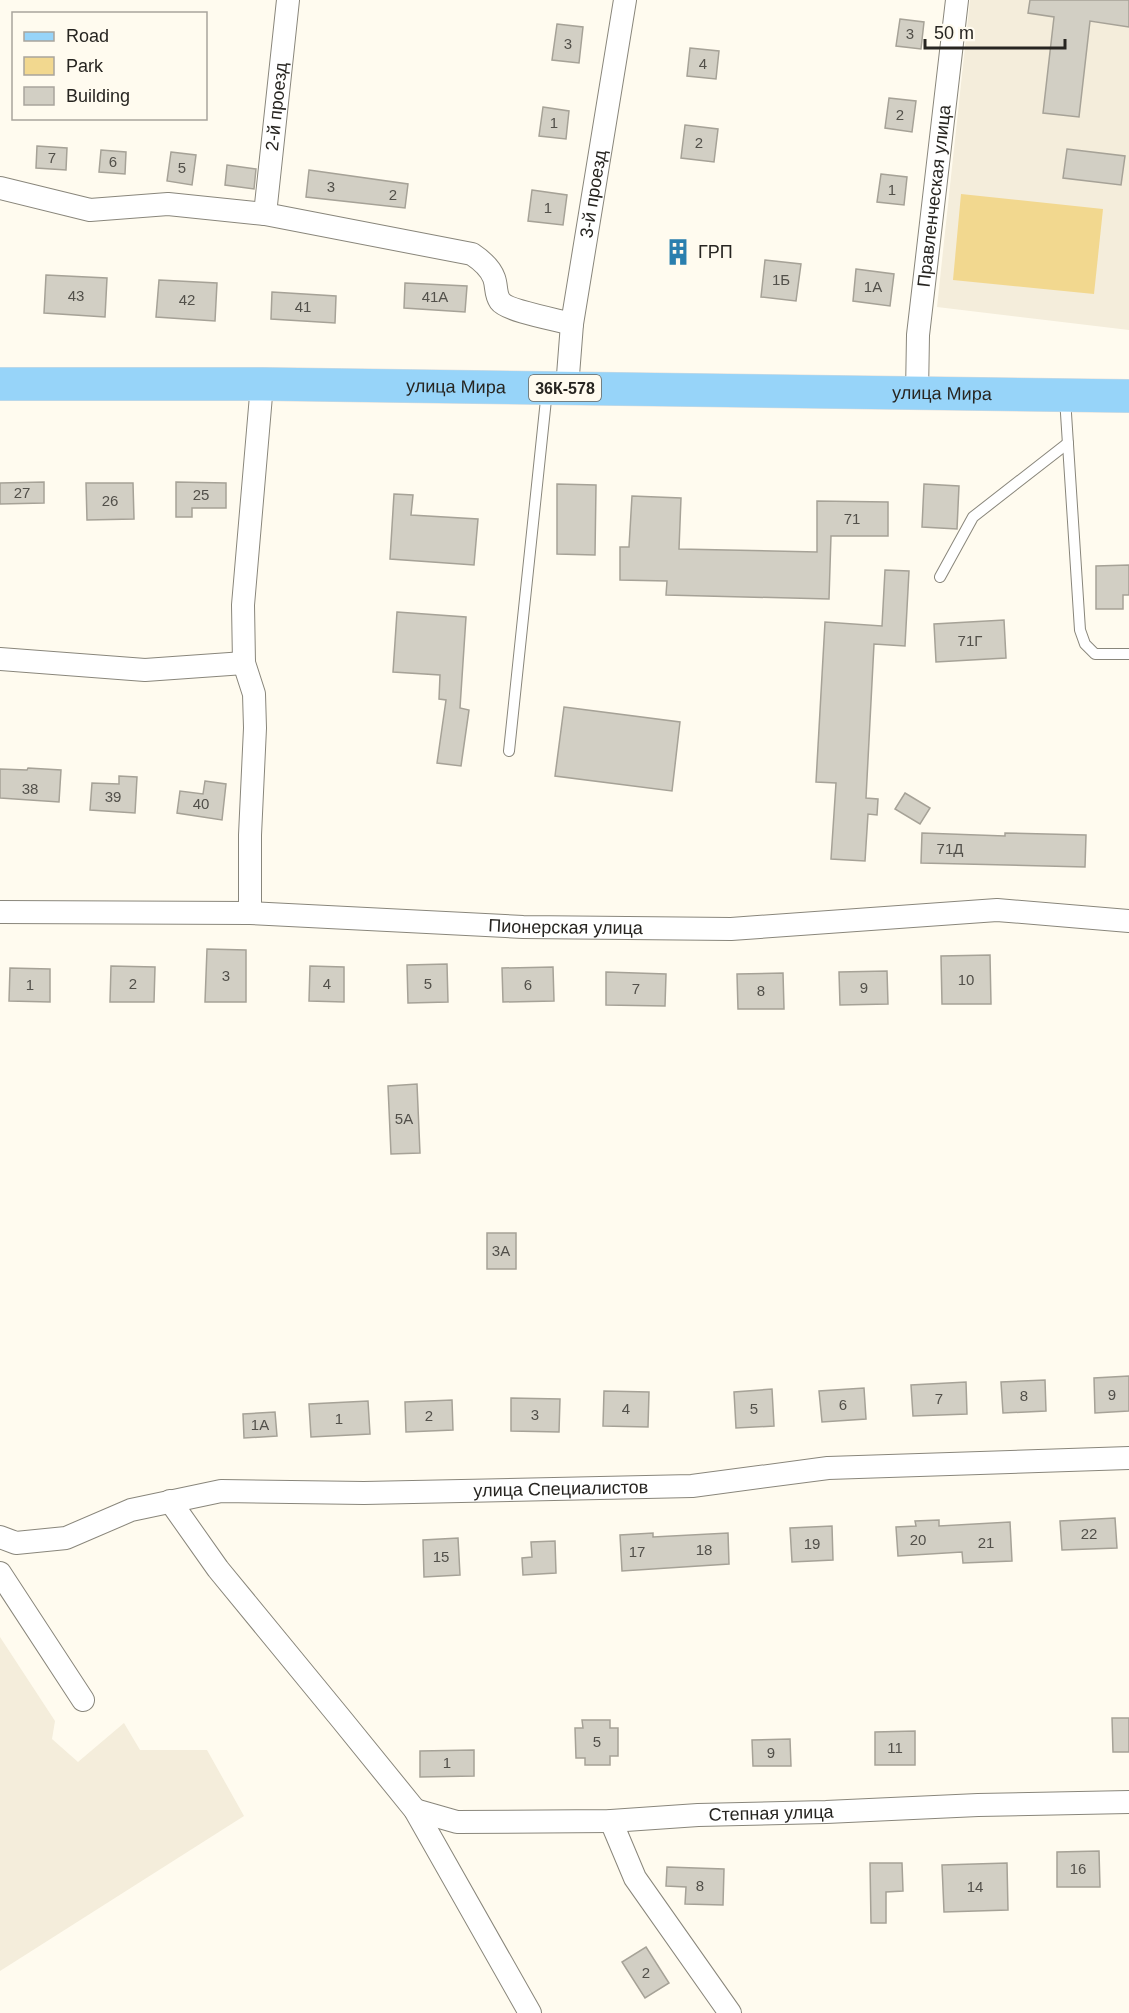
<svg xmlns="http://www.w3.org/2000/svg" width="1129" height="2013" font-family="Arial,sans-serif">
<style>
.built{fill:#f4eddb}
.green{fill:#f2d88f}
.building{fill:#d2cfc4;stroke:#a6a297;stroke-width:1.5}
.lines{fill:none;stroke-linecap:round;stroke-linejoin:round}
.service-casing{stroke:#89867b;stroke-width:12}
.minor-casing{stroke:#89867b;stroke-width:24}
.primary-casing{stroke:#dcdcdb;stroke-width:34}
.service{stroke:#fff;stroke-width:10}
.minor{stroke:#fff;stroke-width:22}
.primary{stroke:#97d4f9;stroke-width:33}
.labels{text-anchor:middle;stroke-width:4.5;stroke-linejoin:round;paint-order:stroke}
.number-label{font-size:15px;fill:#52504a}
.shield{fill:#fffbef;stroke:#68655f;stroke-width:1.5}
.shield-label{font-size:16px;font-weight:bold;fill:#272521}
.street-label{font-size:18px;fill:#272521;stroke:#fffbef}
.poi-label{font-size:18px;fill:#272521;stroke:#fffbef;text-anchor:start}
</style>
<rect width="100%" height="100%" fill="#fffbef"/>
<g class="built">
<path d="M970,0H1129V330L937,307Z"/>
<path d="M0,1637L55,1721L52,1739L78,1762L124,1723L140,1750H207L244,1816L0,1971Z"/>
</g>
<path class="green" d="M961,194L1103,209L1094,294L953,280Z"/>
<g class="building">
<path d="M1030,0H1129V27L1090,21L1079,117L1043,113L1054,17L1028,13Z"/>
<path d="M900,19L924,22L921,49L896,46Z"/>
<path d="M557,24L583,27L579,63L552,60Z"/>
<path d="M690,48L719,51L716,79L687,76Z"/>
<path d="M889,98L916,101L912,132L885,128Z"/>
<path d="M543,107L569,111L566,139L539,136Z"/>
<path d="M685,125L718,129L714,162L681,158Z"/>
<path d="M37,146L67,148L66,170L36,168Z"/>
<path d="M1067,149L1125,156L1121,185L1063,178Z"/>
<path d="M101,150L126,152L125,174L99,172Z"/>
<path d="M171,152L196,155L192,185L167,181Z"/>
<path d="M227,165L256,169L254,189L225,185Z"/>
<path d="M309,170L408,184L405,208L306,197Z"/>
<path d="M881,174L907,177L904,205L877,202Z"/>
<path d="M532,190L567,195L563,225L528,221Z"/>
<path d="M670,241L687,242L686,262L669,261Z"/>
<path d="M765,260L801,264L796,301L761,297Z"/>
<path d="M856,269L894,274L890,306L853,301Z"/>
<path d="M46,275L107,278L105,317L44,313Z"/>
<path d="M159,280L217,283L215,321L156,317Z"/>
<path d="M405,283L467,286L465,312L404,308Z"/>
<path d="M272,292L336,296L335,323L271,319Z"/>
<path d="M44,482V503L0,504V483Z"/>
<path d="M176,482L226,483V508H192V517H176Z"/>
<path d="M86,483H133L134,519L87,520Z"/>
<path d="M557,484L596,485L595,555L557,554Z"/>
<path d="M924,484L959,486L957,529L922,527Z"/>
<path d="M394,494L413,495L411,515L478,519L474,565L390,559Z"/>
<path d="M632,496L681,498L679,549L817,552V501L888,502V536H831L829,599L666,595L667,581L620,580V547H629Z"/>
<path d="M1129,565V595H1123V609H1096V566Z"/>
<path d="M885,570L909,571L905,646L874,644L866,798L878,799L877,815L868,814L865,861L831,859L836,783L816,782L825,622L882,626Z"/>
<path d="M397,612L466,617L460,708L469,710L461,766L437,763L446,700L439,699L440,675L393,672Z"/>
<path d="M1004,620L1006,658L936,662L934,624Z"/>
<path d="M564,707L680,722L672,791L555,776Z"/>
<path d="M28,768L61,770L59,802L0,798V769L27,770Z"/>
<path d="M119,776L137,777L135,813L90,810L92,783L119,784Z"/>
<path d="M205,781L226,784L222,820L177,813L180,791L203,794Z"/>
<path d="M905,793L930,808L920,824L895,809Z"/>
<path d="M922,833L1005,836V833L1086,835L1085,867L921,863Z"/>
<path d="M207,949L246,950V1002H205Z"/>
<path d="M990,955L991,1004H942L941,956Z"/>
<path d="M447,964L448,1002L408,1003L407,965Z"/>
<path d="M111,966L155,967L154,1002H110Z"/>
<path d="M310,966L344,967V1002L309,1001Z"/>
<path d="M553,967L554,1001L503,1002L502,968Z"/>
<path d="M10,968L50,969V1002L9,1001Z"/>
<path d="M887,971L888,1004L840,1005L839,972Z"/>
<path d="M606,972L666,974L665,1006L606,1005Z"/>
<path d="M783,973L784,1009H738L737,974Z"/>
<path d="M417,1084L420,1153L391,1154L388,1086Z"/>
<rect x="487" y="1233" width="29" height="36"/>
<path d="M1129,1376V1411L1095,1413L1094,1378Z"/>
<path d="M1045,1380L1046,1411L1003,1413L1001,1382Z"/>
<path d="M966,1382L967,1414L913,1416L911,1385Z"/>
<path d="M864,1388L866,1419L822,1422L819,1391Z"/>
<path d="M772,1389L774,1426L736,1428L734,1392Z"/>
<path d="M604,1391L649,1392L648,1427L603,1426Z"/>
<path d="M511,1398L560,1399L559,1432L511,1431Z"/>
<path d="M452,1400L453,1430L406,1432L405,1402Z"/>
<path d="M368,1401L370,1434L311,1437L309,1404Z"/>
<path d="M275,1412L277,1436L244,1438L243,1414Z"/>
<path d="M1115,1518L1117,1548L1062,1550L1060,1521Z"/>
<path d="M939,1520V1526L1010,1522L1012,1561L963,1563L962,1552L898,1556L896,1527L916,1526L915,1521Z"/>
<path d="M832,1526L833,1560L792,1562L790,1528Z"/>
<path d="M653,1533V1537L728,1533L729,1564L622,1571L620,1535Z"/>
<path d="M458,1538L460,1575L424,1577L423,1540Z"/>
<path d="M555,1541L556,1573L523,1575L522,1558L532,1557L531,1542Z"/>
<path d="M1112,1718H1129V1752H1113Z"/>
<path d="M582,1720H610V1728H618V1756H610V1765H585V1758H576L575,1728H583Z"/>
<path d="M915,1731V1765H875V1732Z"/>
<path d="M790,1739L791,1766H753L752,1740Z"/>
<path d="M474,1750V1776L420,1777V1751Z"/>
<path d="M1099,1851L1100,1887H1057V1852Z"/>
<path d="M870,1863H902L903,1891L886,1892V1923H871Z"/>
<path d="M1007,1863L1008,1910L944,1912L942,1865Z"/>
<path d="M667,1867L724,1869L723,1905L685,1904L686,1887L666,1886Z"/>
<path d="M646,1947L669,1983L645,1998L622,1962Z"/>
</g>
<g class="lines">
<defs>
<g id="service">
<path d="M1065,398L1080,630L1085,644L1095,654H1129"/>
<path d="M940,577L973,517L1068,443"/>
<path d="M509,751L547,390"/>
</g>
<g id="minor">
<path d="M0,188L90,210L168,204L265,214L472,254C481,260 490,267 494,278C497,286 495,294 500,301C507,311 558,320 572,324"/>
<path id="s1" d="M265,214L288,0"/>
<path id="s2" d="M567,388L572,324L625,0"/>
<path id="s3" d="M917,393L918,335L957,0"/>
<path d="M0,659L145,670L244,663"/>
<path id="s4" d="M0,912L250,913L523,927L731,929L997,910L1129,921"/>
<path d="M250,913V835L255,728L254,694L244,663L243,605L262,384"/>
<path d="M170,1501L218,1569L342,1720L415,1810L530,2013"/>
<path id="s5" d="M0,1537L16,1543L66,1538L131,1510L221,1491L364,1493L692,1486L828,1468L1129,1458"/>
<path d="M0,1573L83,1700"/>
<path id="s6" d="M415,1810L457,1822L611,1821L698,1815L826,1812L978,1805L1129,1802"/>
<path d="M611,1821L635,1878L730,2013"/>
</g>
<g id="primary">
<path id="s7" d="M0,384H262L1129,396"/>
</g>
</defs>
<use href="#service" class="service-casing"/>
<use href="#minor" class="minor-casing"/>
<use href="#primary" class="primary-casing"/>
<use href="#service" class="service"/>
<use href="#minor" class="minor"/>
<use href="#primary" class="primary"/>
</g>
<defs>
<symbol id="building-bare" viewBox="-9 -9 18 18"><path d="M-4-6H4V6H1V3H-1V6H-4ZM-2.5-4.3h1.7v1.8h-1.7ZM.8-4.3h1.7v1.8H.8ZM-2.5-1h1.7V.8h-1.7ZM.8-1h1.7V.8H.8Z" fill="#2a7fae" stroke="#fffbef" stroke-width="2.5" paint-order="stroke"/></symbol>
</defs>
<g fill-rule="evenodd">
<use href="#building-bare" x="659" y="233" width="38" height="38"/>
</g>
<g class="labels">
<g class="number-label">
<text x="910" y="39">3</text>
<text x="568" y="49">3</text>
<text x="703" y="69">4</text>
<text x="900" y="120">2</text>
<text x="554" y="128">1</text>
<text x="699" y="148">2</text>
<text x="52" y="163">7</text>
<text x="113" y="167">6</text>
<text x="182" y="173">5</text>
<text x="331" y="192">3</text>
<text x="892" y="195">1</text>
<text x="393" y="200">2</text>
<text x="548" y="213">1</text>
<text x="781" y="285">1Б</text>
<text x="873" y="292">1А</text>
<text x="76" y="301">43</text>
<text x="435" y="302">41А</text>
<text x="187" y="305">42</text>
<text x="303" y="312">41</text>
<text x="22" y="498">27</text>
<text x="201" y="500">25</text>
<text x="110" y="506">26</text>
<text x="852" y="524">71</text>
<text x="970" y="646">71Г</text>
<text x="30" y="794">38</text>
<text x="113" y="802">39</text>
<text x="201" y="809">40</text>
<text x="950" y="854">71Д</text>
<text x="226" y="981">3</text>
<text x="966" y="985">10</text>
<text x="133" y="989">2</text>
<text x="327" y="989">4</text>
<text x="428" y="989">5</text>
<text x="30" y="990">1</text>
<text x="528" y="990">6</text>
<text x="864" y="993">9</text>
<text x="636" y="994">7</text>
<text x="761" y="996">8</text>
<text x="404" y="1124">5А</text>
<text x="501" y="1256">3А</text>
<text x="1112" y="1400">9</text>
<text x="1024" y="1401">8</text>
<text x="939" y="1404">7</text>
<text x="843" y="1410">6</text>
<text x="626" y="1414">4</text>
<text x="754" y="1414">5</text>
<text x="535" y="1420">3</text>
<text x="429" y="1421">2</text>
<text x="339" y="1424">1</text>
<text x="260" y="1430">1А</text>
<text x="1089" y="1539">22</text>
<text x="918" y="1545">20</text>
<text x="986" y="1548">21</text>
<text x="812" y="1549">19</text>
<text x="704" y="1555">18</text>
<text x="637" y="1557">17</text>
<text x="441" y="1562">15</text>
<text x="597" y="1747">5</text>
<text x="895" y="1753">11</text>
<text x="771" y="1758">9</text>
<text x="447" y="1768">1</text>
<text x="1078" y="1874">16</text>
<text x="700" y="1891">8</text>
<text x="975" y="1892">14</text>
<text x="646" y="1978">2</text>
</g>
<rect class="shield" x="529" y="375" width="72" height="26" rx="4.5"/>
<g class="shield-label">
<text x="565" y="394">36К-578</text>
</g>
<g class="street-label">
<text dy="6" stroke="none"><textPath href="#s1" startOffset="108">2-й проезд</textPath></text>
<text dy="6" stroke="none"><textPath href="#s2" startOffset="196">3-й проезд</textPath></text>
<text dy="6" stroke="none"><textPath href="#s3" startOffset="198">Правленческая улица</textPath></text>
<text dy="6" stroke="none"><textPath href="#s7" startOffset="456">улица Мира</textPath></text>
<text dy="6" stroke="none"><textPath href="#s7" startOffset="942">улица Мира</textPath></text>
<text dy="6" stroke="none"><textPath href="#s4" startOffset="566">Пионерская улица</textPath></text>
<text dy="6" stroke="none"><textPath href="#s5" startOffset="570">улица Специалистов</textPath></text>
<text dy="6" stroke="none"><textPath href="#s6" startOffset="358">Степная улица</textPath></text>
</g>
<g class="poi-label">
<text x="698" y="258">ГРП</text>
</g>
</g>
<rect x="12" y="12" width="195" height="108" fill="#fffbef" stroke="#a9a59d" stroke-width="1.5"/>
<rect x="24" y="32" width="30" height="9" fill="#97d4f9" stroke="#a9a59d" stroke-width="1.5"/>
<text x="66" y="42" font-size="18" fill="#272521">Road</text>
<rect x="24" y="57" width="30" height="18" fill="#f2d88f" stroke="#a9a59d" stroke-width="1.5"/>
<text x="66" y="72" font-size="18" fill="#272521">Park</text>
<rect x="24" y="87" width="30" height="18" fill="#d2cfc4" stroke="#a9a59d" stroke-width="1.5"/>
<text x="66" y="102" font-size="18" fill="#272521">Building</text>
<path d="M925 39v9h140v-9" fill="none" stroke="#272521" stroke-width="3"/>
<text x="934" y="39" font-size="18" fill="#272521" stroke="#fffbef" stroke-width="4.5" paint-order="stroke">50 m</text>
</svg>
